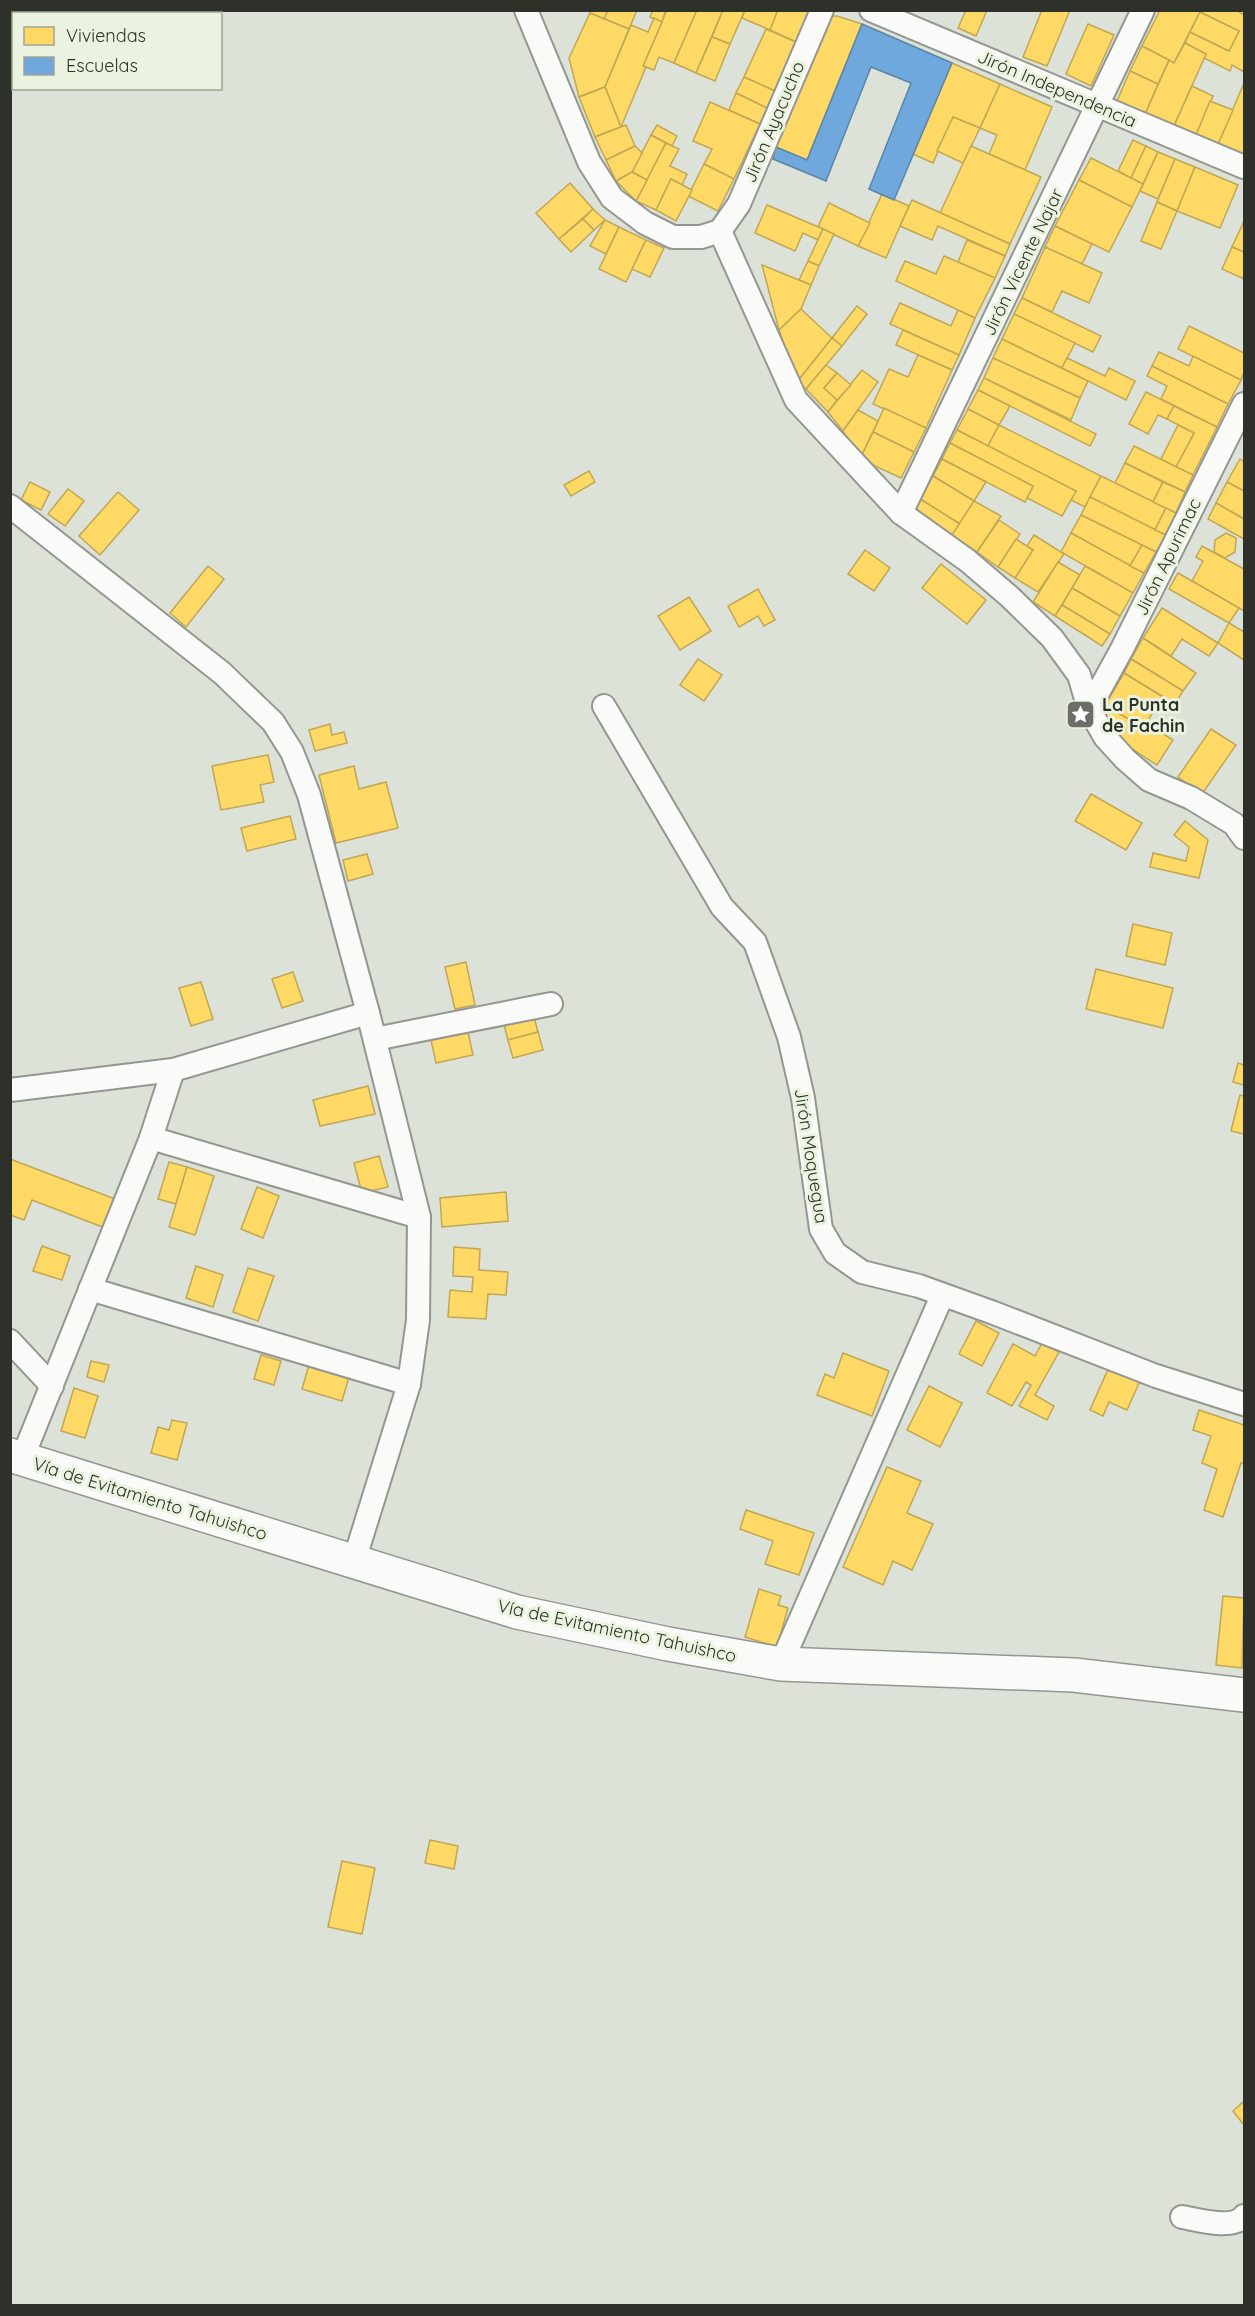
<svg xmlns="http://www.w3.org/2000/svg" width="1255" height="2316" font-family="Quicksand,sans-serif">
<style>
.homes{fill:#ffd966;stroke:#c0a754;stroke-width:1.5}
.schools{fill:#6fa8dc;stroke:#5c84a7;stroke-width:1.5}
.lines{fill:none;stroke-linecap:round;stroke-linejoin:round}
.minor-casing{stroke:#939790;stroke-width:26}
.secondary-casing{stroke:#939790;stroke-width:36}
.minor{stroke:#fafbf9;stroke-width:22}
.secondary{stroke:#fafbf9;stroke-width:33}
.labels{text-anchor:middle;stroke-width:6;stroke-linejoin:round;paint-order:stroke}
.street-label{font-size:18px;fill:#2e312a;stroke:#eaf3df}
.poi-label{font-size:18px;font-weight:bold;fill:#2e312a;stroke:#eaf3df;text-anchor:start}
</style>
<rect width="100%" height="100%" fill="#dce2d7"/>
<g class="homes">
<path d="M591,10H608L604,19L590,13Z"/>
<path d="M608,10H637L629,29L604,19Z"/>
<path d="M653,10H666L662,22L650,17Z"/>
<path d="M667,10H697L674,63L659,57L654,70L643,66Z"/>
<path d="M697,10H723L696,73L674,63Z"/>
<path d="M723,10H745L730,44L712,37Z"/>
<path d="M745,10H778L770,30L742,18Z"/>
<path d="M778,10H810L796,42L770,30Z"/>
<path d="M966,10H987L976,36L958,28Z"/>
<path d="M1042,10H1070L1047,66L1023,57Z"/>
<path d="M1160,10H1201L1174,63L1142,46Z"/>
<path d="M1201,10H1236L1244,15V72L1232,65L1230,71L1204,58L1206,54L1185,43L1190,32L1229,51L1239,31L1200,12Z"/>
<path d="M1200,12L1239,31L1229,51L1190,32Z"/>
<path d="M590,13L629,29L605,87L579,97L569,58Z"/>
<path d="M830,16H837L862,24L807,160L776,147Z"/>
<path d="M654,18L662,22L643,66L646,67L621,127L605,87L631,25L648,32Z"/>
<path d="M1088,24L1114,35L1091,86L1066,74Z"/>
<path d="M766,29L796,42L775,91L744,77Z"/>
<path d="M712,37L730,44L715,81L696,73Z"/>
<path d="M1185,43L1206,54L1174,126L1145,114L1169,60L1174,63Z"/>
<path d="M1142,46L1169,60L1158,84L1130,71Z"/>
<path d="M952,63L1000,84L980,128L953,117L933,163L913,154Z"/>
<path d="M1130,71L1158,84L1145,114L1117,101Z"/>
<path d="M744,77L775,91L767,108L736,93Z"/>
<path d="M1244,83V156L1218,144Z"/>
<path d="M1000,84L1052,107L1025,170L989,154L997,135L980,128Z"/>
<path d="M1192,86L1213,96L1196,135L1174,126Z"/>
<path d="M605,87L621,127L595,137L579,97Z"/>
<path d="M736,93L767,108L760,124L729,110Z"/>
<path d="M1210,101L1233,110L1218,144L1196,135Z"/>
<path d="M710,102L760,124L734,179L704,164L712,149L693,141Z"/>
<path d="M953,117L980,128L963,163L937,151Z"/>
<path d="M626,125L635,146L606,160L595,137Z"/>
<path d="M657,125L677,136L672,146L651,135Z"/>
<path d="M651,135L666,143L647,180L632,172Z"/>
<path d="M1133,140L1146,146L1131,178L1118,171Z"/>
<path d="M666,143L679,149L670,166L687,174L682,185L671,179L656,210L636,201Z"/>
<path d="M635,146L642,153L632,172L616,181L606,160Z"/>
<path d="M971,146L1041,177L1010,244L940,213Z"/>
<path d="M1146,146L1158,152L1143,184L1131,178Z"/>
<path d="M1158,152L1175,159L1158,199L1140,191Z"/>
<path d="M1091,158L1143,184L1132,207L1079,180Z"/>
<path d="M1175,159L1195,167L1177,211L1157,202Z"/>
<path d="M704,164L734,179L718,211L688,196Z"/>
<path d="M1195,167L1238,185L1220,228L1177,211Z"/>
<path d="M632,172L647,180L636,201L616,181Z"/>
<path d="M671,179L692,190L676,221L656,210Z"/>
<path d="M1079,180L1132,207L1109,252L1055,226Z"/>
<path d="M570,183L593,209L559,239L536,213Z"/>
<path d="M882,194L909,206L886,258L858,246Z"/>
<path d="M912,200L1010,244L1005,256L938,226L932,240L900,226Z"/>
<path d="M1157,202L1177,211L1161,249L1141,241Z"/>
<path d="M829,203L870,223L858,246L818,227Z"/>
<path d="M767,205L823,229L818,240L803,233L795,251L755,233Z"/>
<path d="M593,209L605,220L594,230L583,219Z"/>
<path d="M583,219L594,230L571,252L559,239Z"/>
<path d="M605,220L619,227L606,254L590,246Z"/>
<path d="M1244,221V252L1232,247Z"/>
<path d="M1055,226L1092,244L1082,264L1045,247Z"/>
<path d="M619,227L646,240L626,282L599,269Z"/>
<path d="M823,229L834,234L819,266L808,261Z"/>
<path d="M646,240L664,248L650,277L632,269Z"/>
<path d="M967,240L1005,256L995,278L958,262Z"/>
<path d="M1045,247L1102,273L1089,303L1062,291L1052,312L1022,298Z"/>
<path d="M1232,247L1244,252V279L1222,269Z"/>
<path d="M944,256L995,278L975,318L896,281L905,261L936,274Z"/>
<path d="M808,261L819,266L811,285L799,280Z"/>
<path d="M762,265L811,285L801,309L779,330Z"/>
<path d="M1022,298L1101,336L1093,352L1014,314Z"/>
<path d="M900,303L951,326L958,310L975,318L959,355L890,324Z"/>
<path d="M857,306L867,314L842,346L832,338Z"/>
<path d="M801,309L832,338L797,382L779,330Z"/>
<path d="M1014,314L1075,343L1062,368L1002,339Z"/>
<path d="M1189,326L1244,353V372L1241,380L1178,349Z"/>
<path d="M903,330L959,355L952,370L896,345Z"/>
<path d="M832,338L842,346L806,389L797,382Z"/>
<path d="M1002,339L1088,381L1080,398L993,358Z"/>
<path d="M1159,352L1189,366L1193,356L1241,380L1228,404L1152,366Z"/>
<path d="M918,355L952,370L926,428L873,404L889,369L908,377Z"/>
<path d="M993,358L1080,398L1071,420L984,378Z"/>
<path d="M1067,358L1105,376L1109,368L1135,381L1126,400L1062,368Z"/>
<path d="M826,365L837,373L824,388L837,400L828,412L806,389Z"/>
<path d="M1152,366L1228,404L1217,427L1161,399L1167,386L1147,376Z"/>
<path d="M862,370L878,382L843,431L828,412Z"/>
<path d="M837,373L851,385L837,400L824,388Z"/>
<path d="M984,378L1096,434L1090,446L978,390Z"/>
<path d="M978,390L1010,406L999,425L968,409Z"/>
<path d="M1146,392L1174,406L1167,419L1158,415L1148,434L1129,424Z"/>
<path d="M1174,406L1217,427L1193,475L1176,467L1194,433L1167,419Z"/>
<path d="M884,408L926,428L914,452L873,432Z"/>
<path d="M968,409L999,425L988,446L957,430Z"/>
<path d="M858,410L878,421L860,459L843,431Z"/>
<path d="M999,425L1101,476L1085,507L1071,500L1076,491L988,446Z"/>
<path d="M1178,425L1194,433L1176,467L1161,459Z"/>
<path d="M957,430L1076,491L1062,516L1027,498L1033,486L950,443Z"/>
<path d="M873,432L914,452L901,478L860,459Z"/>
<path d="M950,443L1033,486L1025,502L942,459Z"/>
<path d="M1134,446L1193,475L1185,492L1125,463Z"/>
<path d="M942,459L986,482L974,501L933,476Z"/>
<path d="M1240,459L1244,462V491L1227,482Z"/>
<path d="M1125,463L1163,482L1153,502L1115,483Z"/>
<path d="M589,471L595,482L571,496L564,485Z"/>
<path d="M933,476L974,501L960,524L920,499Z"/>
<path d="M1101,476L1166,508L1155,530L1090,497Z"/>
<path d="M30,482L50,492L41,510L21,500Z"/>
<path d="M1163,482L1185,492L1176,513L1153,502Z"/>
<path d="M1227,482L1244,491V519L1216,503Z"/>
<path d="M68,489L84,501L65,526L48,514Z"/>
<path d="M118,492L139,510L100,555L79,536Z"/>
<path d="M1090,497L1166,535L1156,552L1081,515Z"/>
<path d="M920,499L960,524L952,535L914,511Z"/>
<path d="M974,501L1001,516L977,552L952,535Z"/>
<path d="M1216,503L1244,519V539L1208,519Z"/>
<path d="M1166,508L1176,513L1166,535L1155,530Z"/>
<path d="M1081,515L1142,545L1130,566L1071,533Z"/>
<path d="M999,520L1020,534L998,567L977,552Z"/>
<path d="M1071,533L1144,573L1133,593L1061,552Z"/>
<path d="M1226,533L1236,538L1235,552L1225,558L1214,552L1215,540Z"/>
<path d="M1034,535L1064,554L1038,592L1015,578L1033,550L1027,546Z"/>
<path d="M1016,539L1033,550L1015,578L998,567Z"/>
<path d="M1142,545L1156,552L1144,573L1130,566Z"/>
<path d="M1202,546L1244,569V611L1192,581L1203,561L1196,557Z"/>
<path d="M865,550L890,568L874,591L848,574Z"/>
<path d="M1058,562L1080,575L1055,616L1033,602Z"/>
<path d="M941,564L986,600L967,624L922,588Z"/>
<path d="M208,566L224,579L186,627L170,613Z"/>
<path d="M1085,566L1133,593L1120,616L1072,588Z"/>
<path d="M1178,573L1239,608L1229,623L1169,589Z"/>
<path d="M1072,588L1120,616L1110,634L1062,605Z"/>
<path d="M758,589L775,620L764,626L758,616L739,627L728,606Z"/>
<path d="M689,597L711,631L680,650L658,616Z"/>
<path d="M1062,605L1110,634L1102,646L1055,616Z"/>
<path d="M1162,608L1218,643L1209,656L1182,639L1171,656L1143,638Z"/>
<path d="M1229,623L1244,632V660L1218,643Z"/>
<path d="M1143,638L1196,673L1183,691L1131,659Z"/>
<path d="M698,659L722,675L704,701L680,685Z"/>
<path d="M1131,659L1183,691L1175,704L1124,673Z"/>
<path d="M1124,673L1163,697L1143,728L1105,705Z"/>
<path d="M1105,705L1143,728L1146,723L1173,740L1157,765L1112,736L1101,712Z"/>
<path d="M330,724L332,735L344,732L347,743L315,751L309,730Z"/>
<path d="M1211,729L1236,745L1202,794L1178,777Z"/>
<path d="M268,755L274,782L260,785L264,802L221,810L212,766Z"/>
<path d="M354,766L359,789L386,782L398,828L336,843L319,775Z"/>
<path d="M1091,794L1142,823L1126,850L1075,821Z"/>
<path d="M290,816L296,839L247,851L241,828Z"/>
<path d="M1185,821L1208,840L1199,878L1150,867L1153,853L1186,861L1189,847L1174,835Z"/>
<path d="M367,854L373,874L348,881L343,860Z"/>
<path d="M1133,924L1172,933L1165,965L1126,956Z"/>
<path d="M466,962L475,1005L455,1009L445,967Z"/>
<path d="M1096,969L1173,988L1163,1028L1086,1009Z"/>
<path d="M293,972L303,1001L282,1008L272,979Z"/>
<path d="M201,982L213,1019L191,1026L179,988Z"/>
<path d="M534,1017L538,1032L508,1040L504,1025Z"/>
<path d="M468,1032L473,1055L436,1063L431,1040Z"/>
<path d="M538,1032L543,1050L513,1058L508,1040Z"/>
<path d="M1238,1063L1244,1065V1085L1233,1082Z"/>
<path d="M368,1086L375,1114L320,1126L313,1100Z"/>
<path d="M1240,1095L1244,1096V1134L1231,1131Z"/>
<path d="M379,1156L388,1187L362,1193L354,1163Z"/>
<path d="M10,1159L115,1199L105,1228L32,1200L24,1220L10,1215Z"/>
<path d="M169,1162L187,1167L176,1204L158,1199Z"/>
<path d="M187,1167L214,1176L195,1235L169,1227Z"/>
<path d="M257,1187L279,1196L263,1238L241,1229Z"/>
<path d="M506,1192L508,1221L442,1227L440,1198Z"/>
<path d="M42,1246L70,1256L62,1280L33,1271Z"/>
<path d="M454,1247L480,1249L479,1270L508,1272L506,1295L488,1294L486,1319L448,1317L450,1290L472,1292L473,1277L453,1276Z"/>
<path d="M196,1266L223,1275L213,1307L186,1298Z"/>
<path d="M248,1268L274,1276L258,1321L233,1312Z"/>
<path d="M976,1321L999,1333L982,1366L959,1354Z"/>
<path d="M1042,1343L1059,1352L1035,1395L1054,1406L1047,1420L1019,1406L1031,1385L1026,1382L1012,1406L987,1393L1013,1344L1035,1356Z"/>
<path d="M843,1353L889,1371L872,1416L817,1395L825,1374L834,1378Z"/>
<path d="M261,1355L281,1361L274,1385L254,1379Z"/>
<path d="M91,1361L109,1365L104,1382L87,1377Z"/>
<path d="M309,1365L349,1377L342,1401L302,1389Z"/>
<path d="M1109,1367L1140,1381L1127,1410L1109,1402L1103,1416L1090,1410Z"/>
<path d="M929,1386L962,1403L940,1447L907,1430Z"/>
<path d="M74,1388L98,1396L85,1438L61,1431Z"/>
<path d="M1199,1410L1244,1425V1464L1241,1463L1223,1517L1204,1510L1217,1469L1202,1463L1211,1436L1193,1430Z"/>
<path d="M172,1420L187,1423L177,1460L151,1453L158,1427L169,1430Z"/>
<path d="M887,1467L921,1481L907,1513L933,1524L912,1570L893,1561L883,1585L843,1567Z"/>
<path d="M746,1510L814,1533L799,1575L765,1564L773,1541L740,1529Z"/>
<path d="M759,1589L781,1596L778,1605L788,1608L777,1647L745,1637Z"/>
<path d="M1223,1596L1244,1598L1242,1668L1216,1665Z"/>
<path d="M430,1840L458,1846L454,1869L425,1863Z"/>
<path d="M342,1861L375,1868L362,1934L328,1927Z"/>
<path d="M1244,2101V2125L1233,2111Z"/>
</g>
<path class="schools" d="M862,24L952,63L894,200L869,189L911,83L871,67L826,181L773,159L776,147L807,160Z"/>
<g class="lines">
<defs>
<g id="minor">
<path d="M526,10L589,162L612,198L645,223L673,237H701L720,231L796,400L901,513L968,561L1010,597L1052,638L1079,675L1089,709L1105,737L1125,759L1149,780L1191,798L1234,824L1244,838"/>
<path d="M871,10L1244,167"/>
<path d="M720,231L739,204L822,10"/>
<path d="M10,506L222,673L273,722L292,752L309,795L368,1013L419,1217L418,1320L409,1384L354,1561"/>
<path d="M901,513L1143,10"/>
<path d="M604,706L722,907L755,942L789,1037L803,1098L821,1229L835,1253L862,1272L919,1286L994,1313L1156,1376L1244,1404"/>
<path d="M1089,709L1122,649L1244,404"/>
<path d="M375,1039L551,1004"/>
<path d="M10,1090L173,1070"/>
<path d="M151,1138L419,1217"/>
<path d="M90,1289L409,1384"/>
<path d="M10,1341L52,1386"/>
<path d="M22,1459L151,1138L173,1070L368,1013"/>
<path d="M781,1664L942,1296"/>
<path d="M1182,2217C1198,2220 1233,2230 1244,2216"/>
</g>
<path id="secondary" d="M10,1455L517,1612L668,1644L781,1664L1074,1675L1244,1695"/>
</defs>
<use href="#minor" class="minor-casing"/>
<use href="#secondary" class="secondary-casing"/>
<use href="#minor" class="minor"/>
<use href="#secondary" class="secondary"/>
</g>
<defs>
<symbol id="sight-square" viewBox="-11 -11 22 22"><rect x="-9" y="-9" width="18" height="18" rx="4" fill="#6b6f67" stroke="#eaf3df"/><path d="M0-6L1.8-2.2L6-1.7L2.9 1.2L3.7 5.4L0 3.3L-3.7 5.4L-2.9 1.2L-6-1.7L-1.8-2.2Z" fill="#fff"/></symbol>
</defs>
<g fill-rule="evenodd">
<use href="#sight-square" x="1064" y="698" width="33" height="33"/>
</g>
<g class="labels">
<g class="street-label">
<text transform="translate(1057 89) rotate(23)" y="6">Jirón Independencia</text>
<text transform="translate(774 122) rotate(-67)" y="6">Jirón Ayacucho</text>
<text transform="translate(1023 262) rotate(-64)" y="6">Jirón Vicente Najar</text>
<text transform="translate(1168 557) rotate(-64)" y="6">Jirón Apurimac</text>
<text transform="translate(811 1156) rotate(81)" y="6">Jirón Moquegua</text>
<text transform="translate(150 1499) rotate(17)" y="6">Vía de Evitamiento Tahuishco</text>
<text transform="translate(617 1631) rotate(12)" y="6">Vía de Evitamiento Tahuishco</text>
</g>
<g class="poi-label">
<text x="1102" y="711">La Punta<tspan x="1102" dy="21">de Fachin</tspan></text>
</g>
</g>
<rect width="1255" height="2316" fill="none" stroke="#2e312a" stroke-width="24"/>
<rect x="12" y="12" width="210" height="78" fill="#eaf3df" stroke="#9fa597" stroke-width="1.5"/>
<rect x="24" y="27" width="30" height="18" fill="#ffd966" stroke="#9fa597" stroke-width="1.5"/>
<text x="66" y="42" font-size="18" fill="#2e312a">Viviendas</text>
<rect x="24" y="57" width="30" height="18" fill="#6fa8dc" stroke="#9fa597" stroke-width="1.5"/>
<text x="66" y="72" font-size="18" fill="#2e312a">Escuelas</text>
</svg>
